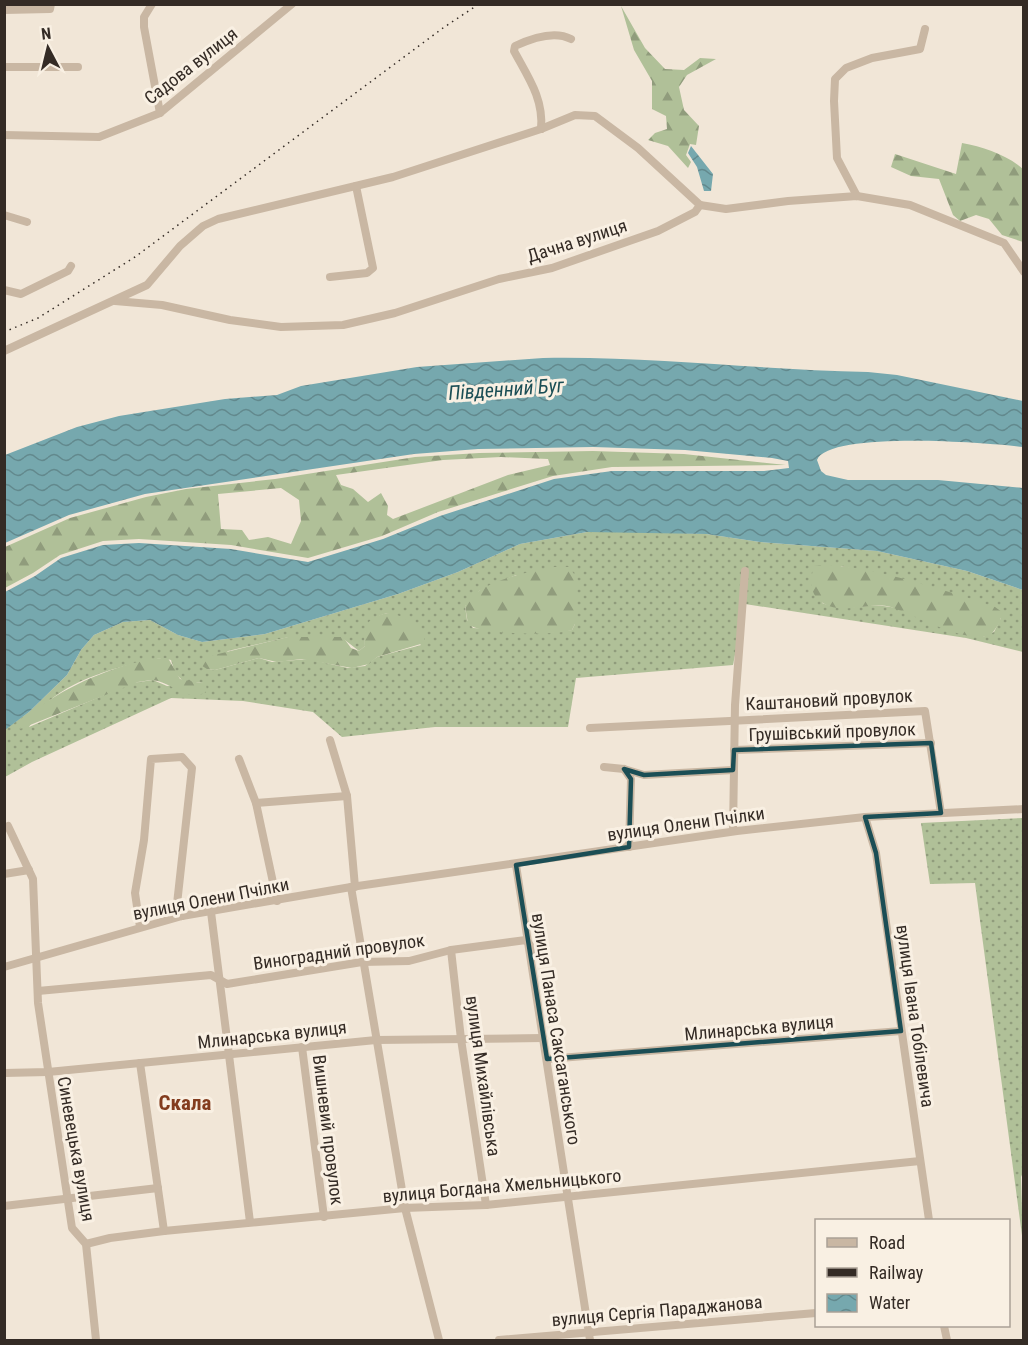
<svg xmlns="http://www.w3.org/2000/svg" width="1028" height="1345" font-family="'Roboto Condensed',sans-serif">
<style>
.grass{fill:url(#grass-dots);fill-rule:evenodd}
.forest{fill:url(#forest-firs);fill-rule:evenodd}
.water{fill:url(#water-waves)}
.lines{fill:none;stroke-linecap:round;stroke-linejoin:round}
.minor{stroke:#c9b7a3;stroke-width:8}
.rail{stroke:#342b25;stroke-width:1.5;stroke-dasharray:1.5 4.5;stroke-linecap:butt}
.marked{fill:none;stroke:#1b4e55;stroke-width:4.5;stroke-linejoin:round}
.labels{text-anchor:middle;stroke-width:6;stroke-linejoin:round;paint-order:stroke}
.street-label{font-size:18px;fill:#342b25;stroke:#f9f0e3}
.water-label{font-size:20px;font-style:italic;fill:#1b4e55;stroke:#f9f0e3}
.quarter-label{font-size:21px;font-weight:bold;fill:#833c1e;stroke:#f9f0e3}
</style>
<defs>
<pattern id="grass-dots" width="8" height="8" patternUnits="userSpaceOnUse" patternTransform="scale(1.5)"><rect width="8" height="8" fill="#b0c098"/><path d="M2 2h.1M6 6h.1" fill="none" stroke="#909c7c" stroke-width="1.8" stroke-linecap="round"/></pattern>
<pattern id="forest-firs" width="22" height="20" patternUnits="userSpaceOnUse" patternTransform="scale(1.5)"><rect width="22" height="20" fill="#b0c098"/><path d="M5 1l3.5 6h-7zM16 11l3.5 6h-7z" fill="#909c7c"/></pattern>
<pattern id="water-waves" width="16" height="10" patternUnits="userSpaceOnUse" patternTransform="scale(1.5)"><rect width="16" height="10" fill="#76a8ae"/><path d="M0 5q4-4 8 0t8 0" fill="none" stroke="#62898d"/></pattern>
</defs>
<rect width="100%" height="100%" fill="#f1e6d7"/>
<g class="grass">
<path d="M624,531L706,534L760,542L877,551L967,571L1023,590V652L966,638L745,604L733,665L576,678L568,727H435L342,737L313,712L243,701L171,698L32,762L5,777L4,730L29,712L67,675L81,650L94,635L123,622L150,620L178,635L202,642L265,634L398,594L458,572L520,544L587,532ZM841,566L892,578L1001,618L994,632L983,637C950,633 914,608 883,606C863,604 842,612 822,603ZM516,575L575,612V624L572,630L546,633L473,628L467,620L465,606L479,591ZM388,613L421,645L377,657L365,666L348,668L308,659L272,662L259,658L215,670L207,669L228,651L289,637H341L359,651L365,646C364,628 369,617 388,613ZM162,658L171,660L175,673L183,681L203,683L167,686L153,680L132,683L29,727C35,719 41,707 49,701C79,676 124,665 162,658Z"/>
<path d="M1023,818L1024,1170L1021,1177L1023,1243L975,883L930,884L921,823Z"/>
</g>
<g class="forest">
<path d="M621,6L645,48L665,69L684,70L700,58L716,59L687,75L679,87L684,110L699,126L696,145L690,144L686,155L691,162L688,168L668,146L648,140L655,133L667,129L666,116L652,109V81L634,50Z"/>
<path d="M962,143C984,147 1007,155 1023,169V242L1002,235L989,219L976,215L960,221L953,215L939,179L911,176L891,167L895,154L956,174Z"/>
<path d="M593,451L684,454L786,465L612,467L553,476L438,512L382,536L308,558L231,545L139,539L103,541L60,555L33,573L5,588V547L70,518L146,497L186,489L275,479L415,457L479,453ZM501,457L548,459L550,465L508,475L393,519L387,515L388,506L381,493L368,502L353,489L341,485L336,475L443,460ZM281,488L299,500L301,521L291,544L268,537L249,540L242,530L221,529L218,494Z"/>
<path d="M814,566C855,560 953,593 995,607L1002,612L1000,622L991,635C968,645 914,615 891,607C869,601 843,616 823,603C809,595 810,579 814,566Z"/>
<path d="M554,567H569L577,578L575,624L572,630C555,636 480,635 468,624L465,606C474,582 531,571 554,567Z"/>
<path d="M388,613C404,615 414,624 424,636V643L377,657L369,664L352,668L302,659L277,662L259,658L215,670L207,669L199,664L201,660L214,655L288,637H343L351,648L359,651L365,646C364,626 366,617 388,613Z"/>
<path d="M168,658L180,679L206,684L207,692C187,701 175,686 158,681C151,679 144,681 138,682L20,729C36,695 132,656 168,658Z"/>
</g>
<g class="water">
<path d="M691,146L713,174L711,191H704L697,167L688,153Z"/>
<path d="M543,358C652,356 760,370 868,372L897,375L1023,401V447C992,443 829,430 817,460L821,471L826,475L848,480H938L1023,488V590L967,571L877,551L760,542L706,534L587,532L520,544L458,572L398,594L265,634L202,642L178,635L150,620L123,622L94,635L81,650L67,675L29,712L5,730V592L35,576L61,558L103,545L139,543L231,549L308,562L383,539L440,516L554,479L612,471H764L789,468L788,461L772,458L685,450L593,447L478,449L414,454L145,494L69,515L5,543V455L77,427L119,416L225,399L277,395L301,386L417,367Z"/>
</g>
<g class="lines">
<g class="minor">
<path d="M152,4L144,17V27L160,113"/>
<path d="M4,10L50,9L51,4"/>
<path d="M4,67H78"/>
<path d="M541,129C544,99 528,77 514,51L515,46C532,38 554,30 571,39"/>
<path d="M4,135L99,137L160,113L292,4"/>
<path d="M857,196L837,158L834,101L835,79L846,68L872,58L920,49L925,29"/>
<path d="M700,205L726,209L788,201L857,196L910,205L1004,243L1024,272"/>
<path d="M4,215L27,222"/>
<path d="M330,277L367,273L373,268L356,186"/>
<path d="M4,290L21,294L68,271L71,266"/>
<path d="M115,301L162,305L230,320L281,327L343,325L395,313L499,279L552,268L658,231L695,212L700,205"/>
<path d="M4,351L147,285L180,246L203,226L218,219L393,177L541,129L575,115L595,116L638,148L700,205"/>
<path d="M590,728L925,711L941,813"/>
<path d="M330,740L347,796L355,887"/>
<path d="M734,750L931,743"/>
<path d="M239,759L256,803L277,901"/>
<path d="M604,767L624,769L644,775L733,770"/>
<path d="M624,769L631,779L629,847"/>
<path d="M256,803L347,796"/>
<path d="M865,817L876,853L929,1220"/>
<path d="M8,826L33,879L38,1003L72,1228L86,1244L96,1340"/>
<path d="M733,831L735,705L745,571"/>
<path d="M516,865L590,1340"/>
<path d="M4,874L29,870"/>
<path d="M351,887L405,1208L439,1340"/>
<path d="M211,912L250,1222"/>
<path d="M140,927L135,893L144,840L151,759L182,757L192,768L177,904L182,916"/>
<path d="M451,950L461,1039L486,1205"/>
<path d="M4,967L182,916L351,887L737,831L865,817L1024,809"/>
<path d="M38,991L211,975L227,984L362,962L409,961L451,950L526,940L534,950"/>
<path d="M302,1047L324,1217"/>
<path d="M547,1059L901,1031"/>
<path d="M140,1063L164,1231"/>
<path d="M4,1073L48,1072L376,1040L543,1038"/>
<path d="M4,1206L158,1188"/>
<path d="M86,1244L110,1238L164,1231L405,1208L486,1205L920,1161"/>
<path d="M944,1326L947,1340"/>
<path d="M499,1340L816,1313"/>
</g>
<path class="rail" d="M4,332L38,318L135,257L443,28L479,4"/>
</g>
<path class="marked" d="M931,743L941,813L865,817L876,853L901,1031L547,1059L516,865L629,847L631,779L624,769L644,775L733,770L734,750Z"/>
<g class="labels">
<g class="street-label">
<text transform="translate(191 66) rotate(-38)" y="6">Садова вулиця</text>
<text transform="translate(577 241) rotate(-18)" y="6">Дачна вулиця</text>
<text transform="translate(829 700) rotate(-3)" y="6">Каштановий провулок</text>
<text transform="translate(832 732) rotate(-2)" y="6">Грушівський провулок</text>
<text transform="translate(686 824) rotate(-8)" y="6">вулиця Олени Пчілки</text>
<text transform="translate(211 899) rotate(-11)" y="6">вулиця Олени Пчілки</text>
<text transform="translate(339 952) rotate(-8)" y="6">Виноградний провулок</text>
<text transform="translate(915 1016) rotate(82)" y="6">вулиця Івана Тобілевича</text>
<text transform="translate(759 1028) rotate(-5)" y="6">Млинарська вулиця</text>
<text transform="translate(556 1029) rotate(81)" y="6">вулиця Панаса Саксаганського</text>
<text transform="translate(272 1035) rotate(-6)" y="6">Млинарська вулиця</text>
<text transform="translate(483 1076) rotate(82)" y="6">вулиця Михайлівська</text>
<text transform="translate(328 1130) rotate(83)" y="6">Вишневий провулок</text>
<text transform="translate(76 1149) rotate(80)" y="6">Синевецька вулиця</text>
<text transform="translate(502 1186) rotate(-5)" y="6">вулиця Богдана Хмельницького</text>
<text transform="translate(657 1311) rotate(-5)" y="6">вулиця Сергія Параджанова</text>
</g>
<g class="water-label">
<text transform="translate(506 389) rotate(-4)" y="7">Південний Буг</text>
</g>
<g class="quarter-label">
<text x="185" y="1110">Скала</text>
</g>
</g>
<rect width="1028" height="1345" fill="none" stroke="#342b25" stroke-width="12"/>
<rect x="815" y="1219" width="195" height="108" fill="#f9f0e3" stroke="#aaa197" stroke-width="1.5"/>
<rect x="827" y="1238" width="30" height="9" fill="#c9b7a3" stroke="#aaa197" stroke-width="1.5"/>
<text x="869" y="1249" font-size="18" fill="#342b25">Road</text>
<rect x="827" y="1268" width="30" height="9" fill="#342b25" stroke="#aaa197" stroke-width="1.5"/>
<text x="869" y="1279" font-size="18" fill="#342b25">Railway</text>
<rect x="827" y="1294" width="30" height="18" fill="url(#water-waves)" stroke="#aaa197" stroke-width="1.5"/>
<text x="869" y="1309" font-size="18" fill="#342b25">Water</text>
<g transform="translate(48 48) rotate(353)" stroke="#f9f0e3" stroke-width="4.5" paint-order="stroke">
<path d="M0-4.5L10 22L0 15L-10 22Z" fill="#342b25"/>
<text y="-9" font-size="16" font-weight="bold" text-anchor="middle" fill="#342b25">N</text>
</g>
</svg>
